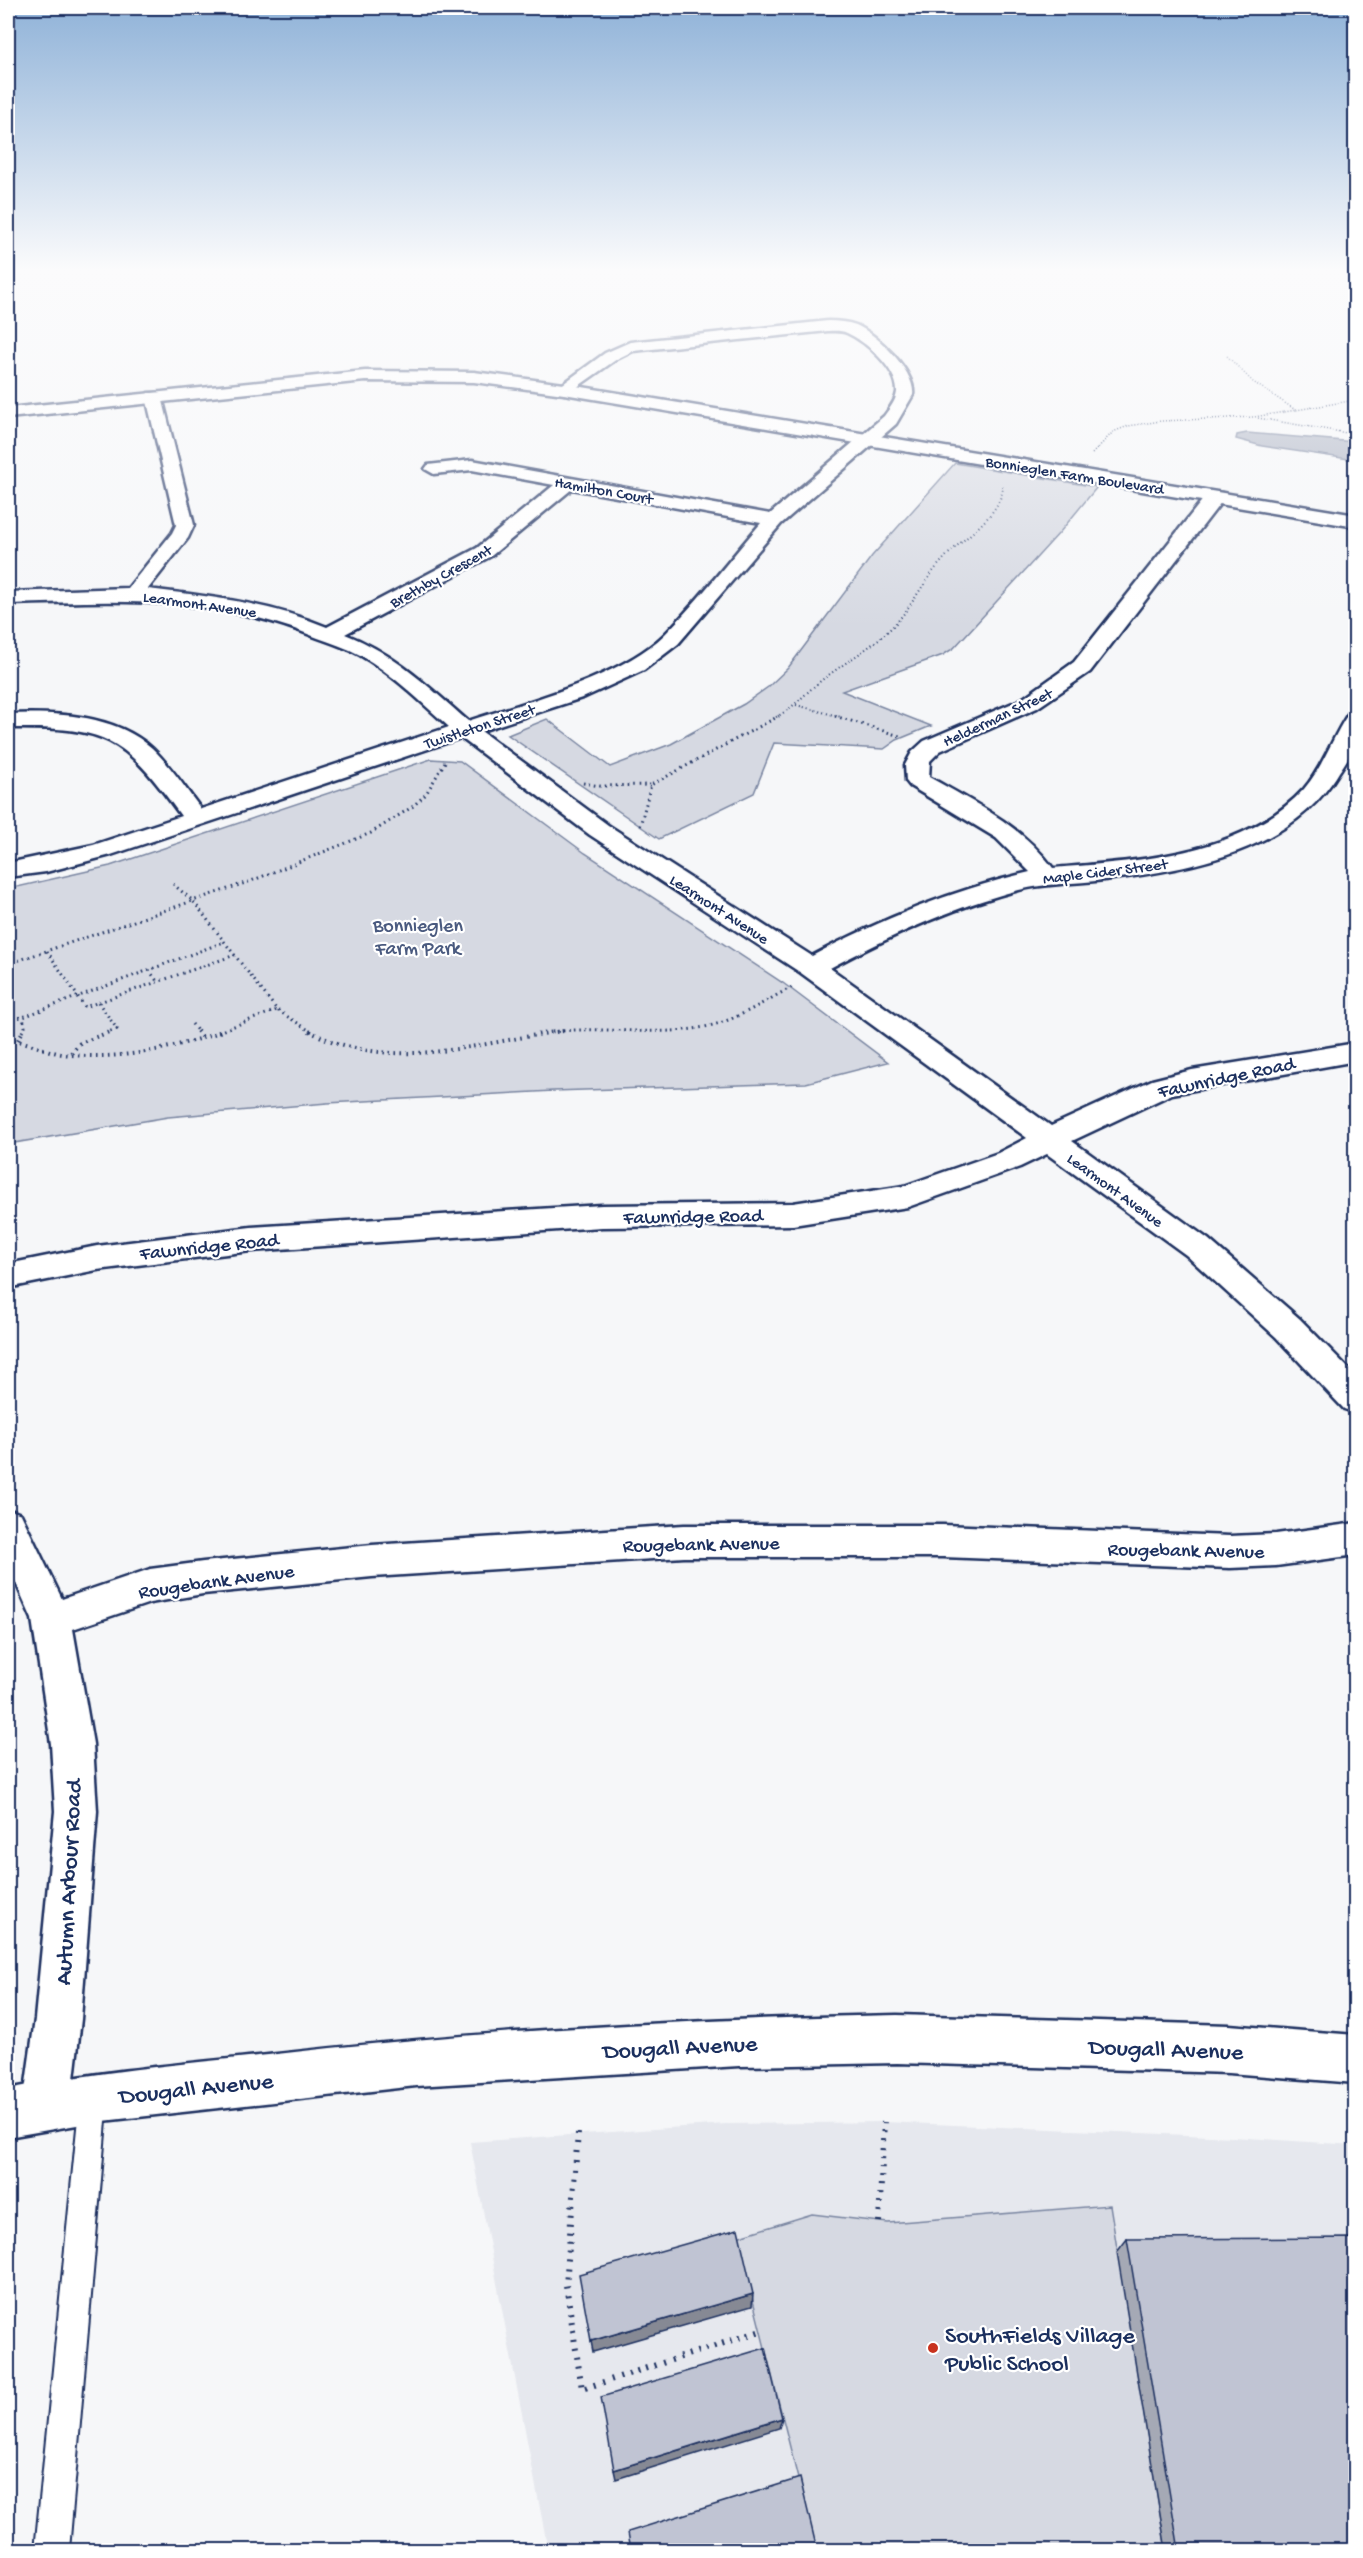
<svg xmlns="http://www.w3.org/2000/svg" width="1363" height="2558" font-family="'Gochi Hand',sans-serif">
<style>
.built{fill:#e6e8ee}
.green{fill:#d6d9e2;stroke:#7884a0;stroke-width:1.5}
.water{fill:#a9b0c1;stroke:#707c99;stroke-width:1.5}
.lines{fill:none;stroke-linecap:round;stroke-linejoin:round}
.service-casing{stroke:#1b2f5e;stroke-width:4}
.minor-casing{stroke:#1b2f5e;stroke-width:5}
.tertiary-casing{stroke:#1b2f5e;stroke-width:5}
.path-far4{stroke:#1b2f5e;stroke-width:1.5;stroke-dasharray:1 2;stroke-linecap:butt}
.path-far3{stroke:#1b2f5e;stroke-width:2;stroke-dasharray:1 3;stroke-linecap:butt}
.path-far2{stroke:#1b2f5e;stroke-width:3;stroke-dasharray:1.5 4;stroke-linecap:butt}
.path-far1{stroke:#1b2f5e;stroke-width:4;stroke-dasharray:1.5 4.5;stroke-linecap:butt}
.path{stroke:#1b2f5e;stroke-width:6;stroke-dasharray:2 7;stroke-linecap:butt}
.service{fill:#fff;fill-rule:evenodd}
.minor{fill:#fff;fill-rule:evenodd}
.tertiary{fill:#fff;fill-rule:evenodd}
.wall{fill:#a5a9b5;stroke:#1b2f5e;stroke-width:1.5}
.shaded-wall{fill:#868994;stroke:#1b2f5e;stroke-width:1.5}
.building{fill:#c0c4d3;stroke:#1b2f5e;stroke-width:1.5}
.poi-dot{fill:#c8321e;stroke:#fff;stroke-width:2}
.labels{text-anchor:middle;stroke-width:4.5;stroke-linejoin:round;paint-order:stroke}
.far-street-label{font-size:16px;fill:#1b2f5e;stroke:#fff}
.park-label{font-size:20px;fill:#4a5a7f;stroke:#fff}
.street-label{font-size:20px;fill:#1b2f5e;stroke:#fff}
.near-street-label{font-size:24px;fill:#1b2f5e;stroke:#fff}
.near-poi-label{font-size:24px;fill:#1b2f5e;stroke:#fff;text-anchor:start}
</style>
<rect width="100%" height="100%" fill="#f6f7f9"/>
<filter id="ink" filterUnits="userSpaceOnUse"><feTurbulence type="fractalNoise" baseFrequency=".0167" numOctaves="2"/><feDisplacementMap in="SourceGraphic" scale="12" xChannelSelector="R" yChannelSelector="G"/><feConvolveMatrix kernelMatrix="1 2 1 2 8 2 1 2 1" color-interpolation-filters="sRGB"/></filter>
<g filter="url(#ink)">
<path class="built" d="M884,2122L1233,2137L1355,2145V2550H548L470,2142L726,2124Z"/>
<g class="green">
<path d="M955,463L1097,487L1060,532L954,648L943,655L842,691L931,726L897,740L884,749L774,743L754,793L659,839L508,735L547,719L610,767L671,744L744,704L768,687L788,668L872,556Z"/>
<path d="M431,759L460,761L585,853L783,983L888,1062L806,1083L553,1091L327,1103L168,1117L8,1144V889L110,866Z"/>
<path d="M1110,2205L1166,2550H816L737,2237L812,2214L888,2223Z"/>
</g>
<path class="water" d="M1247,433L1355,442V460L1262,446L1236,439L1237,435Z"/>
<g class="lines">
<defs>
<path id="service" d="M94,2084L104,2088L108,2098L69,2550H35L80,2098L84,2088Z"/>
<g id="minor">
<path d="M828,321C837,321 847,322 856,325C877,334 916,372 913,395L896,424L781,524L678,644L644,670L585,697L481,731L608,825L812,956C881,919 953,890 1030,872L996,838L910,786L906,781L905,765L912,752L924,741L1022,699L1074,662L1208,493H1222L1224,497L1222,501L1090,672L1037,708L940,751L930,761L929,777C975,803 1021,825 1053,868C1137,861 1242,856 1304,789C1323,767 1332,738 1348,714L1356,712C1356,721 1357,731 1356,740C1354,750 1345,763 1339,772C1292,851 1189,870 1104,880C1075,884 1047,883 1019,890C953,907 890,936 830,968L1051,1126L1152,1080L1192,1070L1356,1043V1061L1172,1094L1072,1141L1208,1239L1300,1319L1356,1376V1413L1344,1409L1276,1337L1186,1255L1047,1154L1020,1167L908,1207L793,1225L602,1227L251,1251L97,1270L8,1288V1264L97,1246L251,1227L602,1205L793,1203L904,1186L998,1153L1027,1138L801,973L590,835L461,738L111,855L46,872L8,877V863L93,845L181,816C123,735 106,727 8,728V714C55,712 114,714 152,748C171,766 185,788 201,809L449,727C421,702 393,674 360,655C347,648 332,643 318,638C212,594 118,601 8,604V592L128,588L172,533L176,525L146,397L148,393H160L162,397L194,525L188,538L148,589C209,596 270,603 327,627L477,548L554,485L472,470L434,474L425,469L428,465L472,460L770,514L884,416C889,409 896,401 897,392C898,369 865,341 847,333C841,330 834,331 828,331L633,351L617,359L570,392L564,394L556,389L605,353L630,342ZM572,489L761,523C729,560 699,600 665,634C620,678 528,701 468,721C429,687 394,653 345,634L491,556Z"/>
<path d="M8,1509L21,1514L62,1599L150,1569L203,1562L372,1545L684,1525H943L1230,1536L1276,1534L1356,1523V1555L1276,1566L1230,1568L943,1557H684L372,1577L203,1594L150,1603L73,1629L93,1744L97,1811L81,2019L71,2105L64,2122L47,2129L30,2122L23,2105L35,2019L55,1811L51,1744L32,1619L8,1565Z"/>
</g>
<g id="tertiary">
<path d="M365,371L474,372L564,384L1356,515V527L564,394L474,382L365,381L8,418V408Z"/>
<path d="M897,2015L1229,2025L1356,2035V2083L1229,2073L897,2063L739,2066L416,2086L94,2122L8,2137V2089C94,2072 181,2064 268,2055C477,2031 687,2019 897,2015Z"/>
</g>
</defs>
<use href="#service" class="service-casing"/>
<use href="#minor" class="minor-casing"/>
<use href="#tertiary" class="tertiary-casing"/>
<g class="path-far4">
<path d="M1227,356L1253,382L1297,411"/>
<path d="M1258,418L1347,433"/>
<path d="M1092,454L1113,432L1128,426L1161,421L1254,417L1356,400"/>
</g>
<g class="path-far3">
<path d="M796,705L841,717"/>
<path d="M776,717C794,708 806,692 822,680C844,663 869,649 889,630C911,610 922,582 942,561C961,538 1003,516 1003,484"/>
</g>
<g class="path-far2">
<path d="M835,716L903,737"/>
<path d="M583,783L600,786L651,785"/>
<path d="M640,826L651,785L779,716"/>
<path d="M173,884L193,901L277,1010L312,1032"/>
<path d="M47,951L85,1007L235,955"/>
<path d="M8,964L251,881L371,833L412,807L426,794L445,762"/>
<path d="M149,970L157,981"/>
<path d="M98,1002L117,1029L108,1032"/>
<path d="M8,1019L23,1017L224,942"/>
<path d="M192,1024L198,1032"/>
<path d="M22,1032L25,1027L23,1017"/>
<path d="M218,1032L277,1010"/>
<path d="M552,1032C603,1025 659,1038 709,1026C739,1019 765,1001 792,987"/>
</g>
<g class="path-far1">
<path d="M197,1031L203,1038"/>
<path d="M309,1031C394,1075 476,1042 563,1031"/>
<path d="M8,1040C26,1040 44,1051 62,1054C118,1061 170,1050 222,1031"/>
<path d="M18,1040L23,1031"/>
<path d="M71,1053L80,1043L112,1031"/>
</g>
<g class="path">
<path d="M578,2133L566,2285L582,2389L761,2331"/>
<path d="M879,2222L884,2122"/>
</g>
<use href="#service" class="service"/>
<use href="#minor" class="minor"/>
<use href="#tertiary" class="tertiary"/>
</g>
<path class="wall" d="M1127,2239L1356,2550H1166L1117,2252Z"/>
<g class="shaded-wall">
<path d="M753,2294L752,2306L593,2352L591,2341Z"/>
<path d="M782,2418L779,2428L616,2479L614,2470Z"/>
</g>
<g class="building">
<path d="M738,2229L753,2294L591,2341L579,2274Z"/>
<path d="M1356,2238V2550H1179L1127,2239Z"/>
<path d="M765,2348L782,2418L614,2470L601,2397Z"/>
<path d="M800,2478L817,2550H631L628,2532Z"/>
</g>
</g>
<linearGradient id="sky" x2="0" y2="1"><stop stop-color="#8fb2d8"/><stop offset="0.43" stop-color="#fbfbfc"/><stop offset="1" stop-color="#fbfbfc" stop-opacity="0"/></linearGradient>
<rect width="1363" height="627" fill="url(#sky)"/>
<circle class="poi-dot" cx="933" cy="2348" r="6"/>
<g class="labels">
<g class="far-street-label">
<text transform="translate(1075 474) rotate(9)" y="6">Bonnieglen Farm Boulevard</text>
<text transform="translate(604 489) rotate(10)" y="6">Hamilton Court</text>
<text transform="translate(440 575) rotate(-29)" y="6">Brethby Crescent</text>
<text transform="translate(200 603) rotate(8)" y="6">Learmont Avenue</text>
<text transform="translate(997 716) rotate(-25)" y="6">Helderman Street</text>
<text transform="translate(479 725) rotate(-18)" y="6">Twistleton Street</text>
<text transform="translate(1105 870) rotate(-7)" y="6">Maple Cider Street</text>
<text transform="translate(720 908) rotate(33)" y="6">Learmont Avenue</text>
<text transform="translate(1116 1189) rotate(36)" y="6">Learmont Avenue</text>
</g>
<g class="park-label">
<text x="418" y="931">Bonnieglen<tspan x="418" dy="23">Farm Park</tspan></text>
</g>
<g class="street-label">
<text transform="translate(1226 1076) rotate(-12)" y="7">Fawnridge Road</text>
<text transform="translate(693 1215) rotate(-1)" y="7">Fawnridge Road</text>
<text transform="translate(209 1245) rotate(-6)" y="7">Fawnridge Road</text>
<text transform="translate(701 1543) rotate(-1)" y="7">Rougebank Avenue</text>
<text transform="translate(1186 1549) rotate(1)" y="7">Rougebank Avenue</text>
<text transform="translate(216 1580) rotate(-8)" y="7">Rougebank Avenue</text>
</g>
<g class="near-street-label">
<text transform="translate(67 1882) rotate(-87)" y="8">Autumn Arbour Road</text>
<text transform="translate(680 2046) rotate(-3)" y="8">Dougall Avenue</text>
<text transform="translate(1166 2048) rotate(2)" y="8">Dougall Avenue</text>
<text transform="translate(196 2087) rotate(-6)" y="8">Dougall Avenue</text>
</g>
<g class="near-poi-label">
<text x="945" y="2342">SouthFields Village<tspan x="945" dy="28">Public School</tspan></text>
</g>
</g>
<rect width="1363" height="2558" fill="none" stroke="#fff" stroke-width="30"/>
<rect x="15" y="15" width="1333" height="2528" fill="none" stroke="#1b2f5e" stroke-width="2" filter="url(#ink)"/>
</svg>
